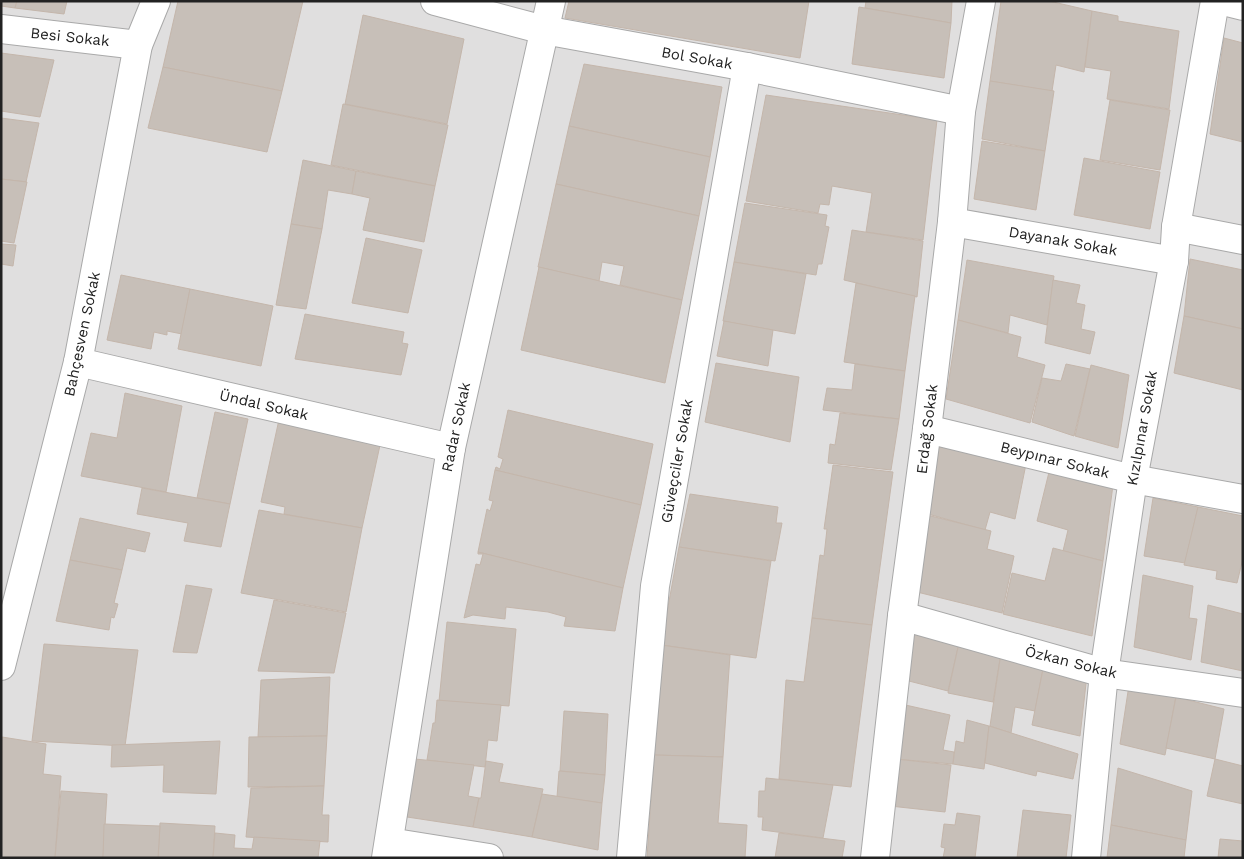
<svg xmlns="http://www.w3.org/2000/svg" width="1244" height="859" font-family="'Work Sans',sans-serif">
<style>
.residential{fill:#e0dfdf}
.building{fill:#c7bfb8;stroke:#c4b6ab}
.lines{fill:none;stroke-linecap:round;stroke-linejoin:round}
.minor-casing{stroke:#a9a9a9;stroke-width:30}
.minor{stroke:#fff;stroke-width:28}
.labels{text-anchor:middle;stroke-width:4;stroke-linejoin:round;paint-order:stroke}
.street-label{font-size:15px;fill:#222;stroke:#fff}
</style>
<rect width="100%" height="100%" fill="#f2efe9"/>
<rect class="residential" x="1" y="1" width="1242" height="857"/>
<g class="building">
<path d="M1,1H17L15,8L1,6Z"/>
<path d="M17,1H67L64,14L15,8Z"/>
<path d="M178,1H303L282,91L163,67Z"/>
<path d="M569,1H809L800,58L565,18Z"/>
<path d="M866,1H952L951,23L865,8Z"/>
<path d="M1001,1H1049L1092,11L1084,72L1056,65L1052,91L990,81Z"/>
<path d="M859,7L951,23L944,78L852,64Z"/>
<path d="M1092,11L1118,16V21L1179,31L1169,109L1107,99L1111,71L1085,67Z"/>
<path d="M363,15L464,39L447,124L345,104Z"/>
<path d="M1224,38L1243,43V142L1210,134Z"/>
<path d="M1,53L54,60L40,117L1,111Z"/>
<path d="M584,64L722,87L710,157L569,126Z"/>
<path d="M163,67L282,91L267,152L148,128Z"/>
<path d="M990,81L1054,91L1045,151L982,139Z"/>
<path d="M766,95L937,120L923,240L866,232L872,193L832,186L829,205L820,204L818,213L746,201Z"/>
<path d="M1110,100L1170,110L1160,170L1100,160Z"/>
<path d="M343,104L448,125L435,186L331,165Z"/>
<path d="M1,118L39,123L26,182L1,179Z"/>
<path d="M569,126L710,157L699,216L556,184Z"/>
<path d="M982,141L1045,151L1036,210L974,199Z"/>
<path d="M1084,158L1160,172L1150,229L1074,215Z"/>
<path d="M303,160L356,171L352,194L328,190L322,229L291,224Z"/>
<path d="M356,171L435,186L424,242L363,230L370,198L352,194Z"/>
<path d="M1,179L27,182L14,243L1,241Z"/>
<path d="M556,184L699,216L682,300L620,285L624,266L602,262L599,281L538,267Z"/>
<path d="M745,203L827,215L825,226L829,227L822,264H818L816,275L734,262Z"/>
<path d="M291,224L322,229L306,309L276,305Z"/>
<path d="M852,230L923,241L917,297L844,280Z"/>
<path d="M366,238L422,250L408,313L352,303Z"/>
<path d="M1,244L16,245L13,266L1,264Z"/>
<path d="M1190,259L1243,270V329L1184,316Z"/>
<path d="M967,260L1054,276L1047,325L1010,315L1008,333L958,320Z"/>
<path d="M734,262L806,274L795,334L723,321Z"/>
<path d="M539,267L682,300L665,383L521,350Z"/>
<path d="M121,275L190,289L182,334L167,331V335L154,332L151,349L107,340Z"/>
<path d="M1053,280L1080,285L1076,303L1085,305L1081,329L1095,332L1090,354L1045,343Z"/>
<path d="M856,283L915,296L905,371L844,362Z"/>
<path d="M190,289L273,306L261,366L178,349Z"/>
<path d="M305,314L404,332L402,343L408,344L401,375L295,359Z"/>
<path d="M1184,316L1243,329V390L1174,373Z"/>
<path d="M958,320L1021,337L1017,357L1045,365L1030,423L946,399Z"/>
<path d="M724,321L773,330L768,366L717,356Z"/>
<path d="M716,363L799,377L790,442L705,422Z"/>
<path d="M855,364L905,371L899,419L823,410L827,388L852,390Z"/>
<path d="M1066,364L1090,369L1074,436L1032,422L1042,378L1061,381Z"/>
<path d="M1091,365L1129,375L1118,448L1075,436Z"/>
<path d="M125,393L182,406L166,492L81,476L91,433L117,438Z"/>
<path d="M508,410L653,444L641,505L495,470L496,467L500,469L503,459L498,457Z"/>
<path d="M215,412L248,419L230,504L197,498Z"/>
<path d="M840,413L899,419L891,470L828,463L830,444L835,445Z"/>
<path d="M280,415L382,436L362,528L284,514L285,507L261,502Z"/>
<path d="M940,441L1026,464L1015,519L990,512L985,530L928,514Z"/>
<path d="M833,465L893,472L872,625L812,618L820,555L824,556L827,529H824Z"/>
<path d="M1050,468L1113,485L1103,561L1063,551L1068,530L1037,521Z"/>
<path d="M495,470L641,505L623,588L478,552L487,509L490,511L493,501L489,500Z"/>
<path d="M142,488L230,504L221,547L184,541L188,523L137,514Z"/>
<path d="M690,494L778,507L776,523H782L775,561L679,547Z"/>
<path d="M1153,498L1198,507L1185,563L1144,556Z"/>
<path d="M1198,507L1243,516V558L1237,583L1216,579L1217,571L1184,565Z"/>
<path d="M259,510L362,528L346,612L241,593Z"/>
<path d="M927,515L991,531L987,549L1014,556L1002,613L917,592Z"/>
<path d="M80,518L150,533L145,552L127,548L122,570L70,560Z"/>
<path d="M679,547L771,561L756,658L661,645Z"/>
<path d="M1053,548L1103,561L1092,636L1003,614L1012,573L1045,581Z"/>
<path d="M478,552L623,588L615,631L564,626L566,617L548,612L506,607L505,619L473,615L464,618L476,564L480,565L483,554H478Z"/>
<path d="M70,560L122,570L114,603L118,604L114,618L111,617L109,630L56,621Z"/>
<path d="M1143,575L1193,586L1189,618L1197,619L1191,660L1134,647Z"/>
<path d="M186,585L212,589L197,653L173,652Z"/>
<path d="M274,600L346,613L334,673L258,671Z"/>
<path d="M1208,605L1243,614V671L1201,662Z"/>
<path d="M812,618L872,625L851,787L779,779L786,680L804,682Z"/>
<path d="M447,622L516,629L509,706L439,701Z"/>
<path d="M910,630L959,643L948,691L905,680Z"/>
<path d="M959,643L1001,653L993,702L948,693Z"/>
<path d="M44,644L138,650L125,746L32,741Z"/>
<path d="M661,645L730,655L723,757L654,755Z"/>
<path d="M1001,653L1044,664L1035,711L1015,707L1011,733L990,726Z"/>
<path d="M1044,664L1087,675L1080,736L1032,725Z"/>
<path d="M330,677L327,736L258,737L261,680Z"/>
<path d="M1129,685L1176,696L1165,755L1120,744Z"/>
<path d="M1176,697L1224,709L1215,759L1166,748Z"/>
<path d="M437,700L501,705L497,741L488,740L485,767L427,760L433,723H435Z"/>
<path d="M901,704L950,715L943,750L954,752L953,764L895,759Z"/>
<path d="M564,711L608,714L605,775L560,771Z"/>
<path d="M967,720L989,726L984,769L953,764L956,741L964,743Z"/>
<path d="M989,726L1078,754L1073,779L1037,771L1036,776L985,763Z"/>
<path d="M327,736L324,786L248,787L249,737Z"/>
<path d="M2,737L46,744L43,774L61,776L55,858H1Z"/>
<path d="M220,741L216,794L163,792L164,765L111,767L112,745Z"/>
<path d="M654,755L723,757L718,823L747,825L745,858H647Z"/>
<path d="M415,759L474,765L468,796L479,798L473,827L407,817Z"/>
<path d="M895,759L951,765L945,812L890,806Z"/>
<path d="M1215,759L1243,766V804L1207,796Z"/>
<path d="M486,761L503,764L499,782L543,789L532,837L473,827L479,798H481Z"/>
<path d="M1118,768L1192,791L1186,840L1111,825Z"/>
<path d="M559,771L605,775L602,803L557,797Z"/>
<path d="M766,778L833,785L823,838L762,830L763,817H758L759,791H765Z"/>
<path d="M324,786L322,815H329L328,842L246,837L251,788Z"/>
<path d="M61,791L107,794L103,858H55Z"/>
<path d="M542,794L602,803L598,850L532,837Z"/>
<path d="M1023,810L1071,815L1066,858H1017Z"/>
<path d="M957,813L980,816L975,858H943L945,848L941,847L944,824L955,825Z"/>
<path d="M160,823L215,826L213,858H158Z"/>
<path d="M104,824L160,826L158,858H103Z"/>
<path d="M1111,825L1186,840L1184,858H1107Z"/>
<path d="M215,833L235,835L234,848L252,849L254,837L320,841L318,858H213Z"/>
<path d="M779,833L845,841L842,858H775Z"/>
<path d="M1220,839L1243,841V858H1218Z"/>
</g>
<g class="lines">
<defs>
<g id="minor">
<path d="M435,1L544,30L747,67L961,111"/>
<path d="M1223,1L1243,6"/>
<path d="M1,29L138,45"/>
<path d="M952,222L1174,261"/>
<path d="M1176,227L1243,240"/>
<path d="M78,362L451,448"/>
<path d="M927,429L1133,479L1243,499"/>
<path d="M902,616L1104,673L1243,693"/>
<path d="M1,666L78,362L138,45L156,1"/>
<path d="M389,842L489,858"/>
<path d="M386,858L451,448L551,1"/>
<path d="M631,858L655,586L747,67"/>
<path d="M875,858L902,616L927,429L952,222L961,111L981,1"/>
<path d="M1086,858L1104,673L1133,479L1174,261L1176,227L1215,1"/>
</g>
</defs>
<use href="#minor" class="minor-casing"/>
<use href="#minor" class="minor"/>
</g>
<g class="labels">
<g class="street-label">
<text transform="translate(70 37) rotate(6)" y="5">Besi Sokak</text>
<text transform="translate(697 58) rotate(10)" y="5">Bol Sokak</text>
<text transform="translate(1063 241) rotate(10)" y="5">Dayanak Sokak</text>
<text transform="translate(82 334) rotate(-78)" y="5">Bahçesven Sokak</text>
<text transform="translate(264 405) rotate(13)" y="5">Ündal Sokak</text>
<text transform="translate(456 427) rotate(-78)" y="5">Radar Sokak</text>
<text transform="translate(1142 428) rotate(-80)" y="5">Kızılpınar Sokak</text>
<text transform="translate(927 429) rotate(-83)" y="5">Erdağ Sokak</text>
<text transform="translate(1055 460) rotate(14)" y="5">Beypınar Sokak</text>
<text transform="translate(677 461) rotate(-80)" y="5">Güveçciler Sokak</text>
<text transform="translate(1071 662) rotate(14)" y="5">Özkan Sokak</text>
</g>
</g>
<rect width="1244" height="859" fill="none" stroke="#222222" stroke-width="5"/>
</svg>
